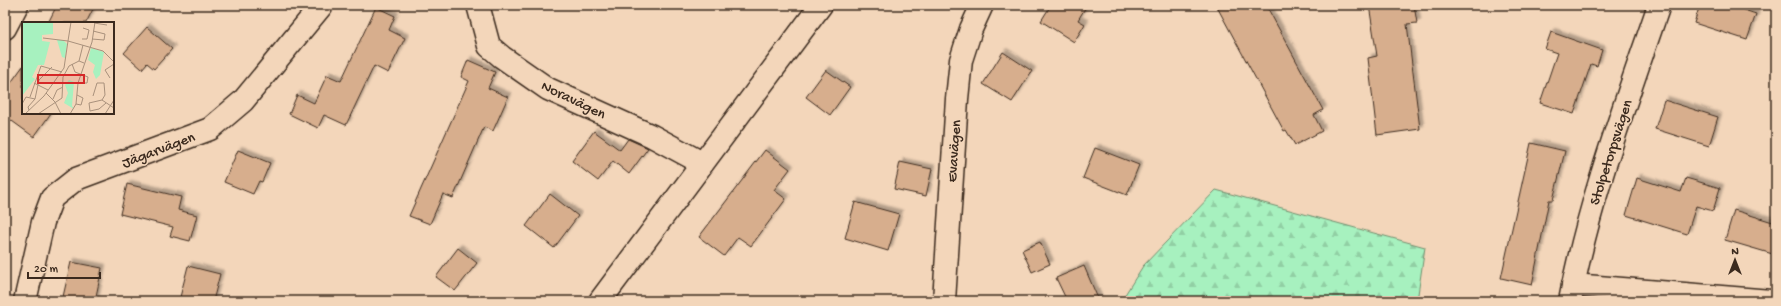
<svg xmlns="http://www.w3.org/2000/svg" width="1781" height="306" font-family="'Gochi Hand',sans-serif">
<style>
.forest{fill:url(#forest-firs);stroke:#718e6e}
.building{fill:#d7ae8d;stroke:#3b2a1e;filter:url(#shadow)}
.lines{fill:none;stroke-linecap:round;stroke-linejoin:round}
.street-casing{stroke:#3b2a1e;stroke-width:25}
.secondary-casing{stroke:#3b2a1e;stroke-width:25}
.street{stroke:#f3d6ba;stroke-width:22}
.secondary{stroke:#f3d6ba;stroke-width:22}
.labels{text-anchor:middle;stroke-width:3;stroke-linejoin:round;paint-order:stroke}
.street-label{font-size:15px;fill:#3b2a1e;stroke:#f3d6ba}
.inset-road{fill:none;stroke:#a9917c;stroke-width:1}
.view{fill:#d62828;fill-opacity:0.15;stroke:#d62828;stroke-width:2}
.inset-edge{fill:none;stroke:#3b2a1e;stroke-width:2}
</style>
<defs>
<pattern id="forest-firs" width="22" height="20" patternUnits="userSpaceOnUse"><rect width="22" height="20" fill="#a7f1bf"/><path d="M5 1l3.5 6h-7zM16 11l3.5 6h-7z" fill="#91cfa4"/></pattern>
<filter id="shadow"><feDropShadow dx="3.5" dy="-3.5" stdDeviation="1" flood-color="#0004"/></filter>
</defs>
<rect width="100%" height="100%" fill="#f3d6ba"/>
<filter id="ink" filterUnits="userSpaceOnUse"><feTurbulence type="fractalNoise" baseFrequency=".025" numOctaves="2"/><feDisplacementMap in="SourceGraphic" scale="8" xChannelSelector="R" yChannelSelector="G"/><feConvolveMatrix kernelMatrix="1 2 1 2 8 2 1 2 1" color-interpolation-filters="sRGB"/></filter>
<g filter="url(#ink)">
<path class="forest" d="M1216,190L1425,247L1417,301H1121L1143,266Z"/>
<g class="building">
<path d="M57,5H95L86,23H48Z"/>
<path d="M1051,5H1087L1078,20L1085,24L1074,42L1041,21Z"/>
<path d="M1216,5H1266L1323,110L1314,115L1322,131L1295,145L1286,130L1284,131Z"/>
<path d="M1369,5H1414L1417,23L1407,24L1420,129L1377,135L1368,58L1377,56Z"/>
<path d="M1700,5H1729L1756,14L1747,40L1694,23Z"/>
<path d="M376,7L395,16L389,30L405,38L388,73L374,66L346,125L324,115L318,128L289,114L297,95L314,103L327,75L341,81Z"/>
<path d="M147,27L172,49L154,69L147,63L142,69L124,53Z"/>
<path d="M1551,32L1602,50L1597,66L1591,64L1574,114L1540,103L1557,53L1545,49Z"/>
<path d="M1003,52L1032,71L1012,102L983,84Z"/>
<path d="M468,60L495,72L488,88L508,97L493,131L484,127L453,198L443,194L430,224L409,216L469,81L461,77Z"/>
<path d="M23,66V113H51L34,137L5,116V91Z"/>
<path d="M826,70L850,87L830,115L806,97Z"/>
<path d="M1664,100L1718,117L1709,146L1655,129Z"/>
<path d="M594,131L620,150L628,139L648,148L629,174L613,161L598,181L572,161Z"/>
<path d="M1531,143L1565,151L1553,200H1549L1532,285L1501,278Z"/>
<path d="M1095,148L1139,165L1127,195L1083,178Z"/>
<path d="M238,150L270,163L262,182L259,181L253,194L224,182Z"/>
<path d="M765,150L790,169L774,190L786,199L751,246L738,237L724,256L699,237Z"/>
<path d="M900,162L932,169L926,196L894,189Z"/>
<path d="M1637,178L1681,192L1686,178L1720,188L1713,211L1696,206L1687,234L1626,215Z"/>
<path d="M127,184L181,197L178,210L197,215L190,241L170,236L173,227L120,214Z"/>
<path d="M550,194L578,216L554,248L526,226Z"/>
<path d="M855,202L899,214L888,251L845,238Z"/>
<path d="M1734,210L1776,223V255L1725,240Z"/>
<path d="M1040,242L1050,264L1032,272L1022,250Z"/>
<path d="M458,248L477,263L455,291L436,277Z"/>
<path d="M71,262L102,268L95,301H62Z"/>
<path d="M188,266L220,274L213,301H179Z"/>
<path d="M1084,266L1099,301H1067L1056,278Z"/>
</g>
<g class="lines">
<defs>
<g id="street">
<path d="M478,5L489,46L502,57L548,89L652,136L702,163"/>
<path d="M5,28L17,5"/>
<path d="M1573,285L1771,301"/>
<path d="M25,301L43,222L52,198L76,179L210,129L243,101L322,5"/>
<path d="M944,301L957,99L961,60L971,29L982,5"/>
<path d="M1570,301C1589,200 1626,102 1659,5"/>
</g>
<path id="secondary" d="M600,301L821,5"/>
</defs>
<use href="#street" class="street-casing"/>
<use href="#secondary" class="secondary-casing"/>
<use href="#street" class="street"/>
<use href="#secondary" class="secondary"/>
</g>
</g>
<g class="labels">
<g class="street-label">
<text transform="translate(574 99) rotate(26)" y="5">Noravägen</text>
<text transform="translate(158 149) rotate(-21)" y="5">Jägarvägen</text>
<text transform="translate(953 151) rotate(-86)" y="5">Evavägen</text>
<text transform="translate(1610 152) rotate(-72)" y="5">Stolpetorpsvägen</text>
</g>
</g>
<g transform="translate(22 22)">
<rect width="92" height="92" fill="#f3d6ba"/>
<path d="M35,18H41L45,22L43,36L40,35Z" fill="#a7f1bf"/>
<path d="M0,0H31V12L20,13V19L28,20L22,43H16L10,55L13,57L0,74ZM47,58L52,60L50,84L52,87L42,81L46,71L43,63Z" fill="#a7f1bf"/>
<path d="M69,26L82,30L78,53L74,57L71,50L73,43L66,38Z" fill="#a7f1bf"/>
<path class="inset-road" d="M49,0L46,19L81,29L92,40M72,1L85,3M60,17H65L67,8L61,6M70,17L82,18L83,12L71,9M57,39L61,23M50,42L53,50L66,55L65,61H56M88,56L83,48L92,42M12,61L26,68M24,71L33,80L39,92M71,74L75,61H82L83,73L80,78M8,75L19,44L40,50M31,77L35,68L41,65M80,78L67,81L68,89L77,87L84,81M80,78L92,86M0,82L4,75L13,77M54,82L59,83L61,76L55,73M7,88L6,85L13,77L17,58L30,45M3,92L22,74L42,46L46,19L21,16M16,92L40,76L41,55L47,44L57,39L62,41M48,92L54,82L56,61L70,20L73,0M83,92L92,78"/>
<path class="view" d="M16,53H62V61H16Z"/>
<rect width="92" height="92" class="inset-edge"/>
</g>
<rect width="1781" height="306" fill="none" stroke="#f3d6ba" stroke-width="20"/>
<rect x="10" y="10" width="1761" height="286" fill="none" stroke="#3b2a1e" stroke-width="1.5" filter="url(#ink)"/>
<g transform="translate(1735 260)" stroke="#f3d6ba" stroke-width="3" paint-order="stroke">
<path d="M0-3L7 15L0 10L-7 15Z" fill="#3b2a1e"/>
<text y="-6" font-size="11" font-weight="bold" text-anchor="middle" fill="#3b2a1e">N</text>
</g>
<path d="M28 272v6h72v-6" fill="none" stroke="#3b2a1e" stroke-width="2"/>
<text x="34" y="272" font-size="12" fill="#3b2a1e" stroke="#f3d6ba" stroke-width="3" paint-order="stroke">20 m</text>
</svg>
